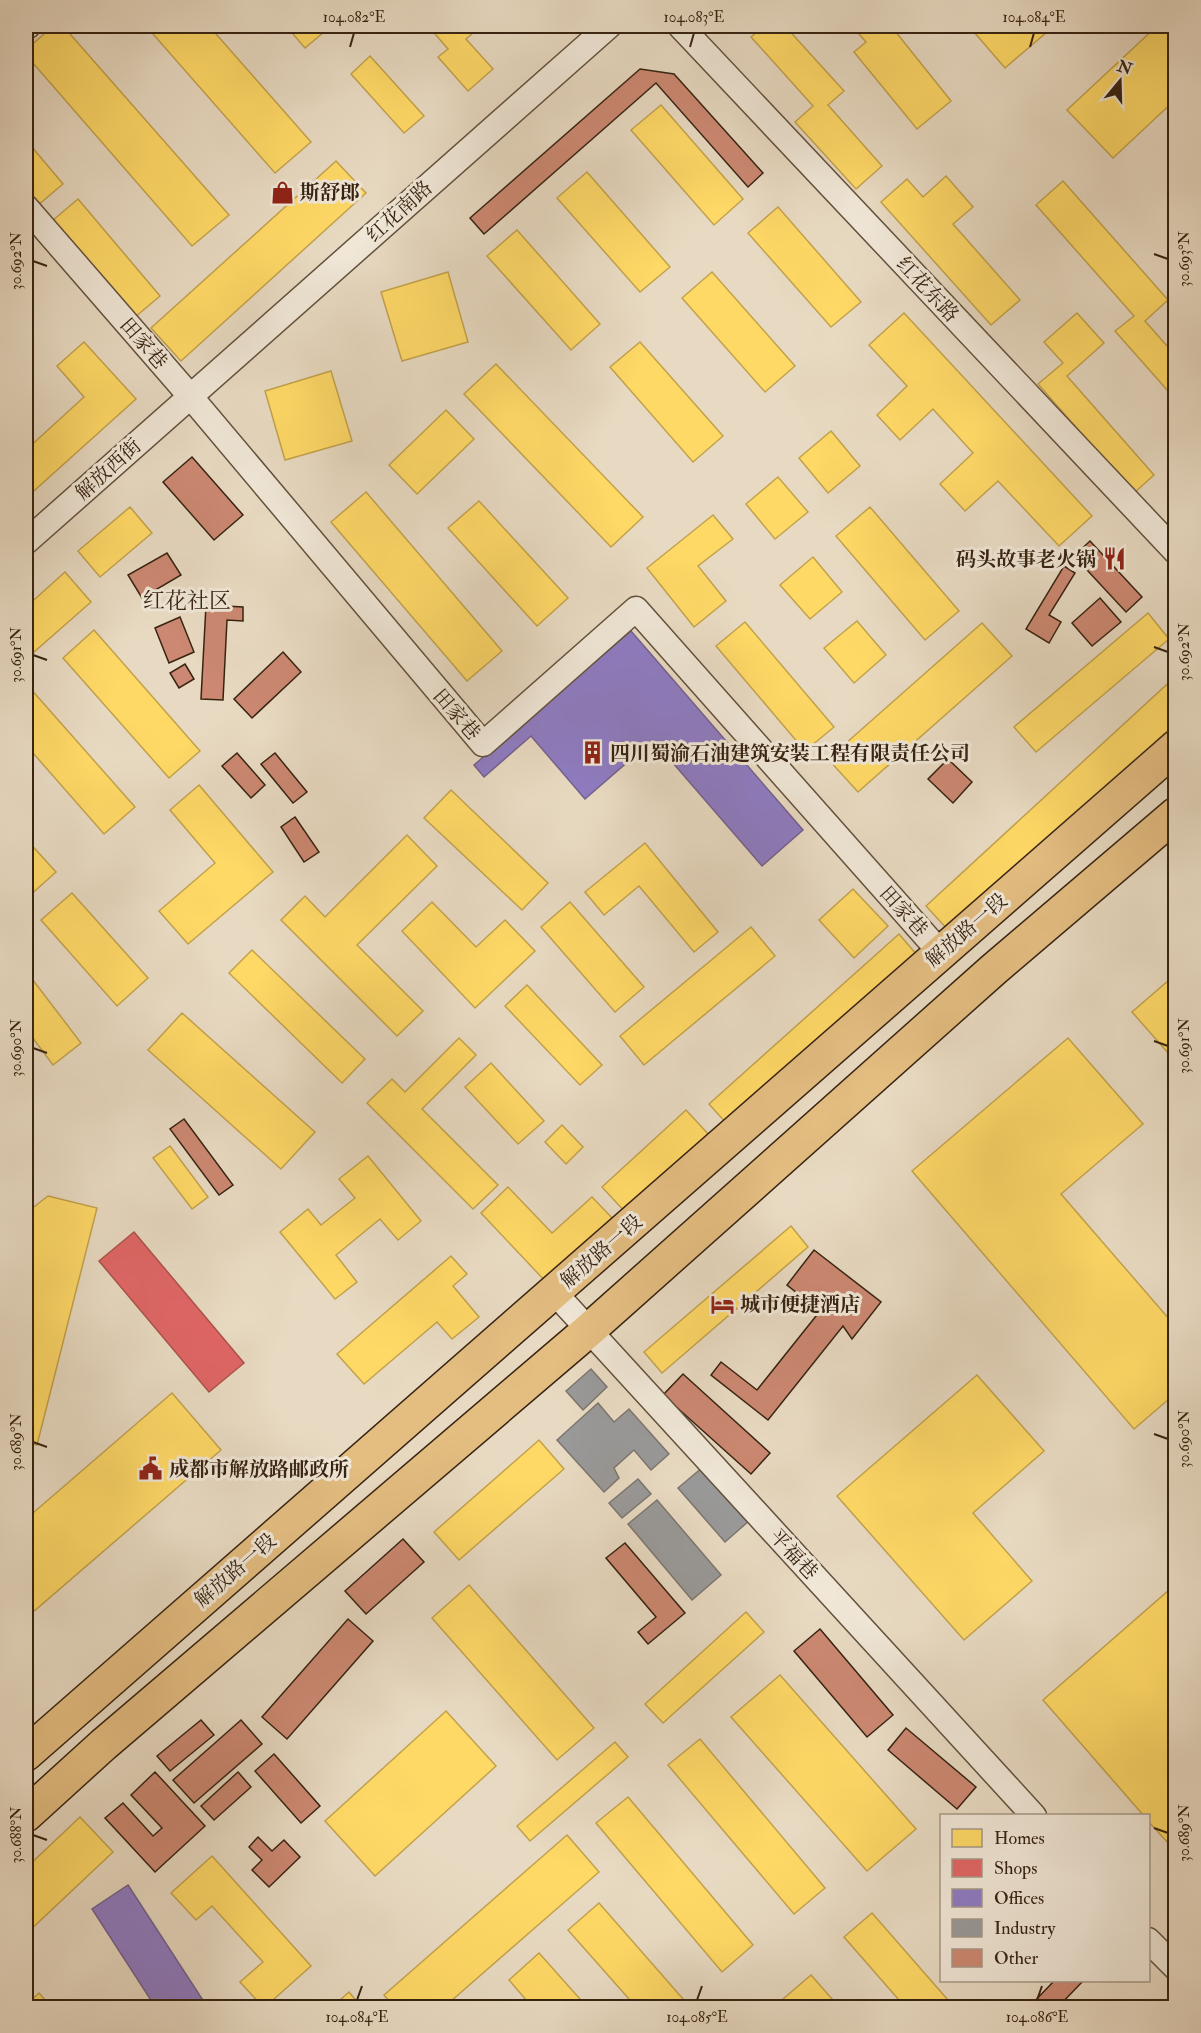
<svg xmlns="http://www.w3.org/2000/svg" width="1201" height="2033" font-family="'IM FELL Double Pica','Noto Serif SC',serif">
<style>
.homes{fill:#ffd966;stroke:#c3a24c;stroke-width:1.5}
.shops{fill:#e06666;stroke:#ad524c;stroke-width:1.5}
.offices{fill:#8e7cc3;stroke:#74618e;stroke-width:1.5}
.industry{fill:#999;stroke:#7c7670;stroke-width:1.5}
.building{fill:#cc8872;stroke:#372311;stroke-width:1.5}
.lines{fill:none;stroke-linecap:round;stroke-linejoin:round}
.street-casing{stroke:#63513d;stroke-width:27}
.primary-casing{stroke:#372311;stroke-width:36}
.street{stroke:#f0e7d7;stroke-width:24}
.primary{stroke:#e4bd81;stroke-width:33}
.ticks{fill:none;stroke:#372311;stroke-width:2}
.labels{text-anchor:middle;stroke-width:6;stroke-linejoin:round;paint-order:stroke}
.poi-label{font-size:20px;font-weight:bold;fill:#372311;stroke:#f0e7d7;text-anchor:start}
.street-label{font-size:20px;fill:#372311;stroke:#f0e7d7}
.quarter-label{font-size:22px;fill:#372311;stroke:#f0e7d7}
.neatline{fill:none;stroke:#372311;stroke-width:2}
.ticks-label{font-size:15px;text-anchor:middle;fill:#372311}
</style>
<rect width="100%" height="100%" fill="#e8dac2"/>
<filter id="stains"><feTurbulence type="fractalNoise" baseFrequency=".00333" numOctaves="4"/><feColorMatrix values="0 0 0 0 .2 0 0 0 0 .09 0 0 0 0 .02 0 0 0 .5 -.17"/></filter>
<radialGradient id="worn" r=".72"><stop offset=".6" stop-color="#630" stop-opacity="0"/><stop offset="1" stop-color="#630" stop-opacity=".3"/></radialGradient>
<g class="homes">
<path d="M53,26H63L229,215L192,246L26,55V50Z"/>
<path d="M146,26H209L311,142L275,173Z"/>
<path d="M286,26H331L305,48Z"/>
<path d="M428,26H481L466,39L493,69L468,91L438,57L448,49Z"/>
<path d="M764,26H785L844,91L828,105L882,166L856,189L795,122L813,106L751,37Z"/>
<path d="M852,26H891L951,101L917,129L854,52L866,42Z"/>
<path d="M982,26H1054L1005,68L974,32Z"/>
<path d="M1157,26H1176V99L1113,158L1067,110Z"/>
<path d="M370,56L424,116L404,133L351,74Z"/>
<path d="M661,105L743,199L714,225L631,130Z"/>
<path d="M26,140L63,184L37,206L26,193Z"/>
<path d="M336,161L366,193L181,361L151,328Z"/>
<path d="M587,172L670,267L640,292L557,198Z"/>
<path d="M946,176L973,207L953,224L1020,300L991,325L881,202L907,179L923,197Z"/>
<path d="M1063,181L1168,300L1145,321L1176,356V400L1115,331L1134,316L1036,205Z"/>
<path d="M78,199L160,296L134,318L52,221Z"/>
<path d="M778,207L861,302L831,327L748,233Z"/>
<path d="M517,230L600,324L571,350L487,256Z"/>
<path d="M448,272L468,342L402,361L381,292Z"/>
<path d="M712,272L795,366L765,392L682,298Z"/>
<path d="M904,313L1092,516L1059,546L998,481L965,511L940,484L973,453L933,409L900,440L877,415L907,386L869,345Z"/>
<path d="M1077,313L1104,343L1067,376L1154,475L1134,493L1038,384L1063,363L1044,342Z"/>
<path d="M84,342L136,399L26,498V450L84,397L57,366Z"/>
<path d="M640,342L723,436L693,462L610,367Z"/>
<path d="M496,364L643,517L611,547L464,394Z"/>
<path d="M331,371L352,441L285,460L265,391Z"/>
<path d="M446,410L474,439L417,494L389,465Z"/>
<path d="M831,431L860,466L828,493L799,458Z"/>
<path d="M778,477L808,512L775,539L746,504Z"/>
<path d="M366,492L502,651L467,681L331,522Z"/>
<path d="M479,501L568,598L537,626L448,528Z"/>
<path d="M130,507L152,533L100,577L78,551Z"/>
<path d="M870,507L959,611L925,640L836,536Z"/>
<path d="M713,515L733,539L698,566L726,601L694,627L647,568Z"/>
<path d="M1176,515V538L1164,525Z"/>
<path d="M813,557L842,592L810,619L780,585Z"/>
<path d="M65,572L91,602L26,659V607Z"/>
<path d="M1148,613L1169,639L1036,752L1014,727Z"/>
<path d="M857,621L886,655L854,683L824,648Z"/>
<path d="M745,622L834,727L805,751L716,646Z"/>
<path d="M982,623L1012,656L858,792L828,759Z"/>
<path d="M94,630L200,751L169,778L63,658Z"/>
<path d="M1176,676V723L949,931L926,906Z"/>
<path d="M29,687L135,807L104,834L26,745V690Z"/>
<path d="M199,785L273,872L188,944L159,911L215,863L170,810Z"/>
<path d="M451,790L548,883L522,910L424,818Z"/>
<path d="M407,835L437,866L357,945L423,1011L397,1036L281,920L305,896L325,917Z"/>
<path d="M26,839L56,872L27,898L26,897Z"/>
<path d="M645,843L718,932L694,952L639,886L604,915L585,892Z"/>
<path d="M853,889L888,926L854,958L819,920Z"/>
<path d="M72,893L148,978L117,1006L41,920Z"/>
<path d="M432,902L476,947L505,920L535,951L475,1008L402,931Z"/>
<path d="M570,902L644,987L615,1012L541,927Z"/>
<path d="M751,927L775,956L644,1065L620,1036Z"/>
<path d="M899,934L917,955L728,1125L709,1104Z"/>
<path d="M252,950L365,1059L342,1083L229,973Z"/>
<path d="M26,971L81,1043L53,1065L26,1029Z"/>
<path d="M1176,974V1062L1132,1012Z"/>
<path d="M527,985L602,1065L580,1085L505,1006Z"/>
<path d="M182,1013L315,1132L281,1169L148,1050Z"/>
<path d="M459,1038L476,1055L422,1109L498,1185L473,1209L367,1103L392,1079L405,1092Z"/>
<path d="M1068,1038L1143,1124L1061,1194L1176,1327V1393L1134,1429L912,1171Z"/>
<path d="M491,1063L544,1121L518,1144L465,1087Z"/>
<path d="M686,1110L710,1136L626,1213L602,1187Z"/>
<path d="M562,1125L583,1147L566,1164L545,1142Z"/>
<path d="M170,1146L208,1197L192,1209L153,1158Z"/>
<path d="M368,1156L421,1221L398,1240L380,1219L336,1255L357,1282L335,1299L280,1232L308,1209L321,1225L355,1198L339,1179Z"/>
<path d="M508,1187L552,1233L592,1197L615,1221L548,1284L481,1213Z"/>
<path d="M48,1196L97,1208L37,1445L26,1442V1213Z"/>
<path d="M791,1226L808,1247L662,1373L644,1352Z"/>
<path d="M451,1256L467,1274L453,1286L479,1317L452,1339L437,1322L364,1384L337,1354Z"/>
<path d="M977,1375L1044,1451L973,1513L1032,1581L964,1640L837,1496Z"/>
<path d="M172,1393L221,1450L26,1618V1519Z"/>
<path d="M539,1440L564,1469L459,1560L434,1532Z"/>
<path d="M1176,1584V1838L1169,1844L1148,1821V1816H1144L1043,1700Z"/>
<path d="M469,1585L594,1728L557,1760L432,1618Z"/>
<path d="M746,1612L764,1632L663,1723L645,1704Z"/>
<path d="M780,1675L916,1829L867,1871L731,1717Z"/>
<path d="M446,1711L496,1766L375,1876L325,1821Z"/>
<path d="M700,1739L825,1888L794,1914L668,1765Z"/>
<path d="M615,1742L628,1757L530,1841L517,1826Z"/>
<path d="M628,1797L753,1945L722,1972L596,1823Z"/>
<path d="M80,1817L113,1852L26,1934V1868Z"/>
<path d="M567,1835L599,1872L443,2008H395L384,1995Z"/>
<path d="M212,1856L311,1966L264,2008L240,1982L263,1962L212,1906L196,1920L171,1893Z"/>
<path d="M599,1903L691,2008H637L568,1930Z"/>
<path d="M872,1913L955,2008H906L844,1937Z"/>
<path d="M539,1953L588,2008H533L509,1980Z"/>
<path d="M811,1975L840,2008H791L783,1999Z"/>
<path d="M349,1992L362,2008H331Z"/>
<path d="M39,1993L52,2008H26V2005Z"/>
</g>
<path class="shops" d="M134,1232L244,1363L209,1392L99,1261Z"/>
<g class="offices">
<path d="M631,631L803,830L762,866L653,740L585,799L531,736L484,777L474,765Z"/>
<path d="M128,1885L208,2008H156L92,1909Z"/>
</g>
<g class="industry">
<path d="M591,1369L607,1387L583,1410L566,1391Z"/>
<path d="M598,1403L614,1422L629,1409L669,1454L651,1470L634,1450L614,1468L619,1478L604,1492L557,1440Z"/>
<path d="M703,1467L750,1520L725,1542L678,1488Z"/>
<path d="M638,1479L651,1494L622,1518L609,1503Z"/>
<path d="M657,1500L721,1575L692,1600L628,1524Z"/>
</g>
<g class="building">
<path d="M640,69L674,74L763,173L748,187L656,83L484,234L470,218Z"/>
<path d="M192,457L243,515L214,540L163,482Z"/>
<path d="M1090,541L1142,597L1126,612L1074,556Z"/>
<path d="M167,553L181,575L142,598L128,575Z"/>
<path d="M1064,566L1075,573L1049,615L1061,622L1049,643L1026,629Z"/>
<path d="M1100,598L1121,622L1092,646L1072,623Z"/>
<path d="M206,605L243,607V621L227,620L223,700L201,699Z"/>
<path d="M180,617L194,652L169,663L155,628Z"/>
<path d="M283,652L301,672L252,718L234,699Z"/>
<path d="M185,664L194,679L179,688L170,673Z"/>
<path d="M237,753L265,785L251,798L222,766Z"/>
<path d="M275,753L307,792L293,803L261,764Z"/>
<path d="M948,759L972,782L953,803L928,779Z"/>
<path d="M295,817L319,852L304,862L281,827Z"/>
<path d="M184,1119L233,1185L219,1195L170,1129Z"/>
<path d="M814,1250L881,1302L852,1339L843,1326L768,1420L711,1375L721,1362L757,1390L820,1311L787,1285Z"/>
<path d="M683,1374L770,1453L751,1474L663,1395Z"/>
<path d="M403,1539L424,1562L366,1614L345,1591Z"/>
<path d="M625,1543L685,1613L648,1644L638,1632L656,1617L606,1558Z"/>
<path d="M348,1619L373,1641L287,1739L262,1717Z"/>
<path d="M820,1629L893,1715L867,1737L794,1651Z"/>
<path d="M201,1720L214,1735L170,1771L157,1756Z"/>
<path d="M241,1720L262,1744L194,1803L173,1780Z"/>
<path d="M906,1728L976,1787L957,1809L888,1750Z"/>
<path d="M274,1754L320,1806L301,1823L255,1771Z"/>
<path d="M155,1772L205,1826L155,1872L105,1818L123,1803L153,1836L162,1828L131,1795Z"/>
<path d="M238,1772L251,1787L214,1820L201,1806Z"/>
<path d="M258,1837L272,1851L284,1840L300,1857L269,1887L252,1870L262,1860L249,1847Z"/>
<path d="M1055,1980H1084L1057,2008H1028Z"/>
</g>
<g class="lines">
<defs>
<g id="street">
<path d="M680,26L1176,552"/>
<path d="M26,27L28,26"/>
<path d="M26,207L190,396L483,744L636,609L940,952"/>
<path d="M26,542L609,26"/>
<path d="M554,1292L1034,1816"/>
<path d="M1148,1940L1176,1968"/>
</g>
<g id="primary">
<path d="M26,1754L1176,747"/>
<path d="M26,1815L103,1745L589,1330L993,970L1176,814"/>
</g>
</defs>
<use href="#street" class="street-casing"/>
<use href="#primary" class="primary-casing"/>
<use href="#street" class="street"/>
<use href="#primary" class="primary"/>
</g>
<path class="ticks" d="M350,47L354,33M690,47L694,33M1030,47L1034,33M1154,254L1168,259M33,261L47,266M1154,647L1168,652M33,655L47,660M1154,1041L1168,1046M33,1048L47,1053M1154,1434L1168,1439M33,1442L47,1447M1154,1828L1168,1833M33,1835L47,1840M357,2000L362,1986M697,2000L702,1986M1037,2000L1042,1986"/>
<defs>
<symbol id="shop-bare" viewBox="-9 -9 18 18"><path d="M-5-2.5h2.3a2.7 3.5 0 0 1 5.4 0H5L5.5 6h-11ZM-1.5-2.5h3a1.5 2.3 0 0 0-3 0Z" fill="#8f2418" stroke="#f0e7d7" stroke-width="2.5" paint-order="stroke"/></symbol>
<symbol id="restaurant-bare" viewBox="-9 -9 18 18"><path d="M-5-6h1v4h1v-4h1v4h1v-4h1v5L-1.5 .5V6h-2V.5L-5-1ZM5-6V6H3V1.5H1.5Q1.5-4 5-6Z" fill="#8f2418" stroke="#f0e7d7" stroke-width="2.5" paint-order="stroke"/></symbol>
<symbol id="building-bare" viewBox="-9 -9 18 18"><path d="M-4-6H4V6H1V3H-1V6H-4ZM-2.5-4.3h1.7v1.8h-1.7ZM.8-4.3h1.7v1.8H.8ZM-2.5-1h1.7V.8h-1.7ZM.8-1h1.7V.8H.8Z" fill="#8f2418" stroke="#f0e7d7" stroke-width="2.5" paint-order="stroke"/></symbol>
<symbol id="hotel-bare" viewBox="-9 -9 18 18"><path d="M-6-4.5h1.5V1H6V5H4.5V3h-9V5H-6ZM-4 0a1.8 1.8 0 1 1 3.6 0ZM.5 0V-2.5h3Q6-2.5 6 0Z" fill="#8f2418" stroke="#f0e7d7" stroke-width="2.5" paint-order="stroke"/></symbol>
<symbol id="civic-bare" viewBox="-9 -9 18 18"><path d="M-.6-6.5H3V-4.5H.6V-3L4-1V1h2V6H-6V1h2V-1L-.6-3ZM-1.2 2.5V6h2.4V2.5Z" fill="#8f2418" stroke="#f0e7d7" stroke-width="2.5" paint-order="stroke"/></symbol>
</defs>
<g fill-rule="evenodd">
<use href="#shop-bare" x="266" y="176" width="33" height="33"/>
<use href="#restaurant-bare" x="1098" y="542" width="33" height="33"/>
<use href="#building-bare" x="576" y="736" width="33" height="33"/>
<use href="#hotel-bare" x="706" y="1288" width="33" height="33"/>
<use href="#civic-bare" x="134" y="1452" width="33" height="33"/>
</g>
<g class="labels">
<g class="poi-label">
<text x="300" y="199">斯舒郎</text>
<text x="1096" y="566" text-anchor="end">码头故事老火锅</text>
<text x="610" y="760">四川蜀渝石油建筑安装工程有限责任公司</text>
<text x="740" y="1311">城市便捷酒店</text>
<text x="169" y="1476">成都市解放路邮政所</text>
</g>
<g class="street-label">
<text transform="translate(399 211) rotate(-42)" y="7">红花南路</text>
<text transform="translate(928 289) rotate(47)" y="7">红花东路</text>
<text transform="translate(144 343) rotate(49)" y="7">田家巷</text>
<text transform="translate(108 469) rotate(-42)" y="7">解放西街</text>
<text transform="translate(457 714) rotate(49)" y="7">田家巷</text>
<text transform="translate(904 911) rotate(48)" y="7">田家巷</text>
<text transform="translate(966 930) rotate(-41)" y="7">解放路一段</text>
<text transform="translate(601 1251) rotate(-41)" y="7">解放路一段</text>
<text transform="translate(794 1554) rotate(47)" y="7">平福巷</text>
<text transform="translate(235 1570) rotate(-41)" y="7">解放路一段</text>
</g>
<g class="quarter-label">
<text x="187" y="608">红花社区</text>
</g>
</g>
<rect width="1201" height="2033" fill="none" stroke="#e8dac2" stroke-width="66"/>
<rect x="940" y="1814" width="210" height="168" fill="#f0e7d7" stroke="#a69988" stroke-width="1.5"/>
<rect x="952" y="1829" width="30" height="18" fill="#ffd966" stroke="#a69988" stroke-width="1.5"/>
<text x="994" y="1844" font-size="18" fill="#372311">Homes</text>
<rect x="952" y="1859" width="30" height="18" fill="#e06666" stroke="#a69988" stroke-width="1.5"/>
<text x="994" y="1874" font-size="18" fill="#372311">Shops</text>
<rect x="952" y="1889" width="30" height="18" fill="#8e7cc3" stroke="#a69988" stroke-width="1.5"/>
<text x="994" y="1904" font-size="18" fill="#372311">Offices</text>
<rect x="952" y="1919" width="30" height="18" fill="#999999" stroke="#a69988" stroke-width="1.5"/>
<text x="994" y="1934" font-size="18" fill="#372311">Industry</text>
<rect x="952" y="1949" width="30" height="18" fill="#cc8872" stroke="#a69988" stroke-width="1.5"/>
<text x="994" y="1964" font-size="18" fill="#372311">Other</text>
<g transform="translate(1120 81) rotate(19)" stroke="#f0e7d7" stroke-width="4.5" paint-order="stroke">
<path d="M0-4.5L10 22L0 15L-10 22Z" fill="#372311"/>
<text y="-9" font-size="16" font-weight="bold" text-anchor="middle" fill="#372311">N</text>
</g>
<rect x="33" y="33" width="1135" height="1967" class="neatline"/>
<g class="ticks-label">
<text x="354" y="22">104.082°E</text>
<text x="694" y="22">104.083°E</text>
<text x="1034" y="22">104.084°E</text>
<text transform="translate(1184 259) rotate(-90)" y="5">30.693°N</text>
<text transform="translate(16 261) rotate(-90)" y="5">30.692°N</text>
<text transform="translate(1184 652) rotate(-90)" y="5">30.692°N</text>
<text transform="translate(16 655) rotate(-90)" y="5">30.691°N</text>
<text transform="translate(1184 1046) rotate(-90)" y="5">30.691°N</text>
<text transform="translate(16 1048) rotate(-90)" y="5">30.690°N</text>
<text transform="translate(1184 1439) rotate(-90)" y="5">30.690°N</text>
<text transform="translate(16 1442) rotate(-90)" y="5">30.689°N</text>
<text transform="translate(1184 1833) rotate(-90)" y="5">30.689°N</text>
<text transform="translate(16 1835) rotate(-90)" y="5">30.688°N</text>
<text x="357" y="2022">104.084°E</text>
<text x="697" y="2022">104.085°E</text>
<text x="1037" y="2022">104.086°E</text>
</g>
<rect width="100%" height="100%" filter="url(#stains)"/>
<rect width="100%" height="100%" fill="url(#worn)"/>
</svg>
